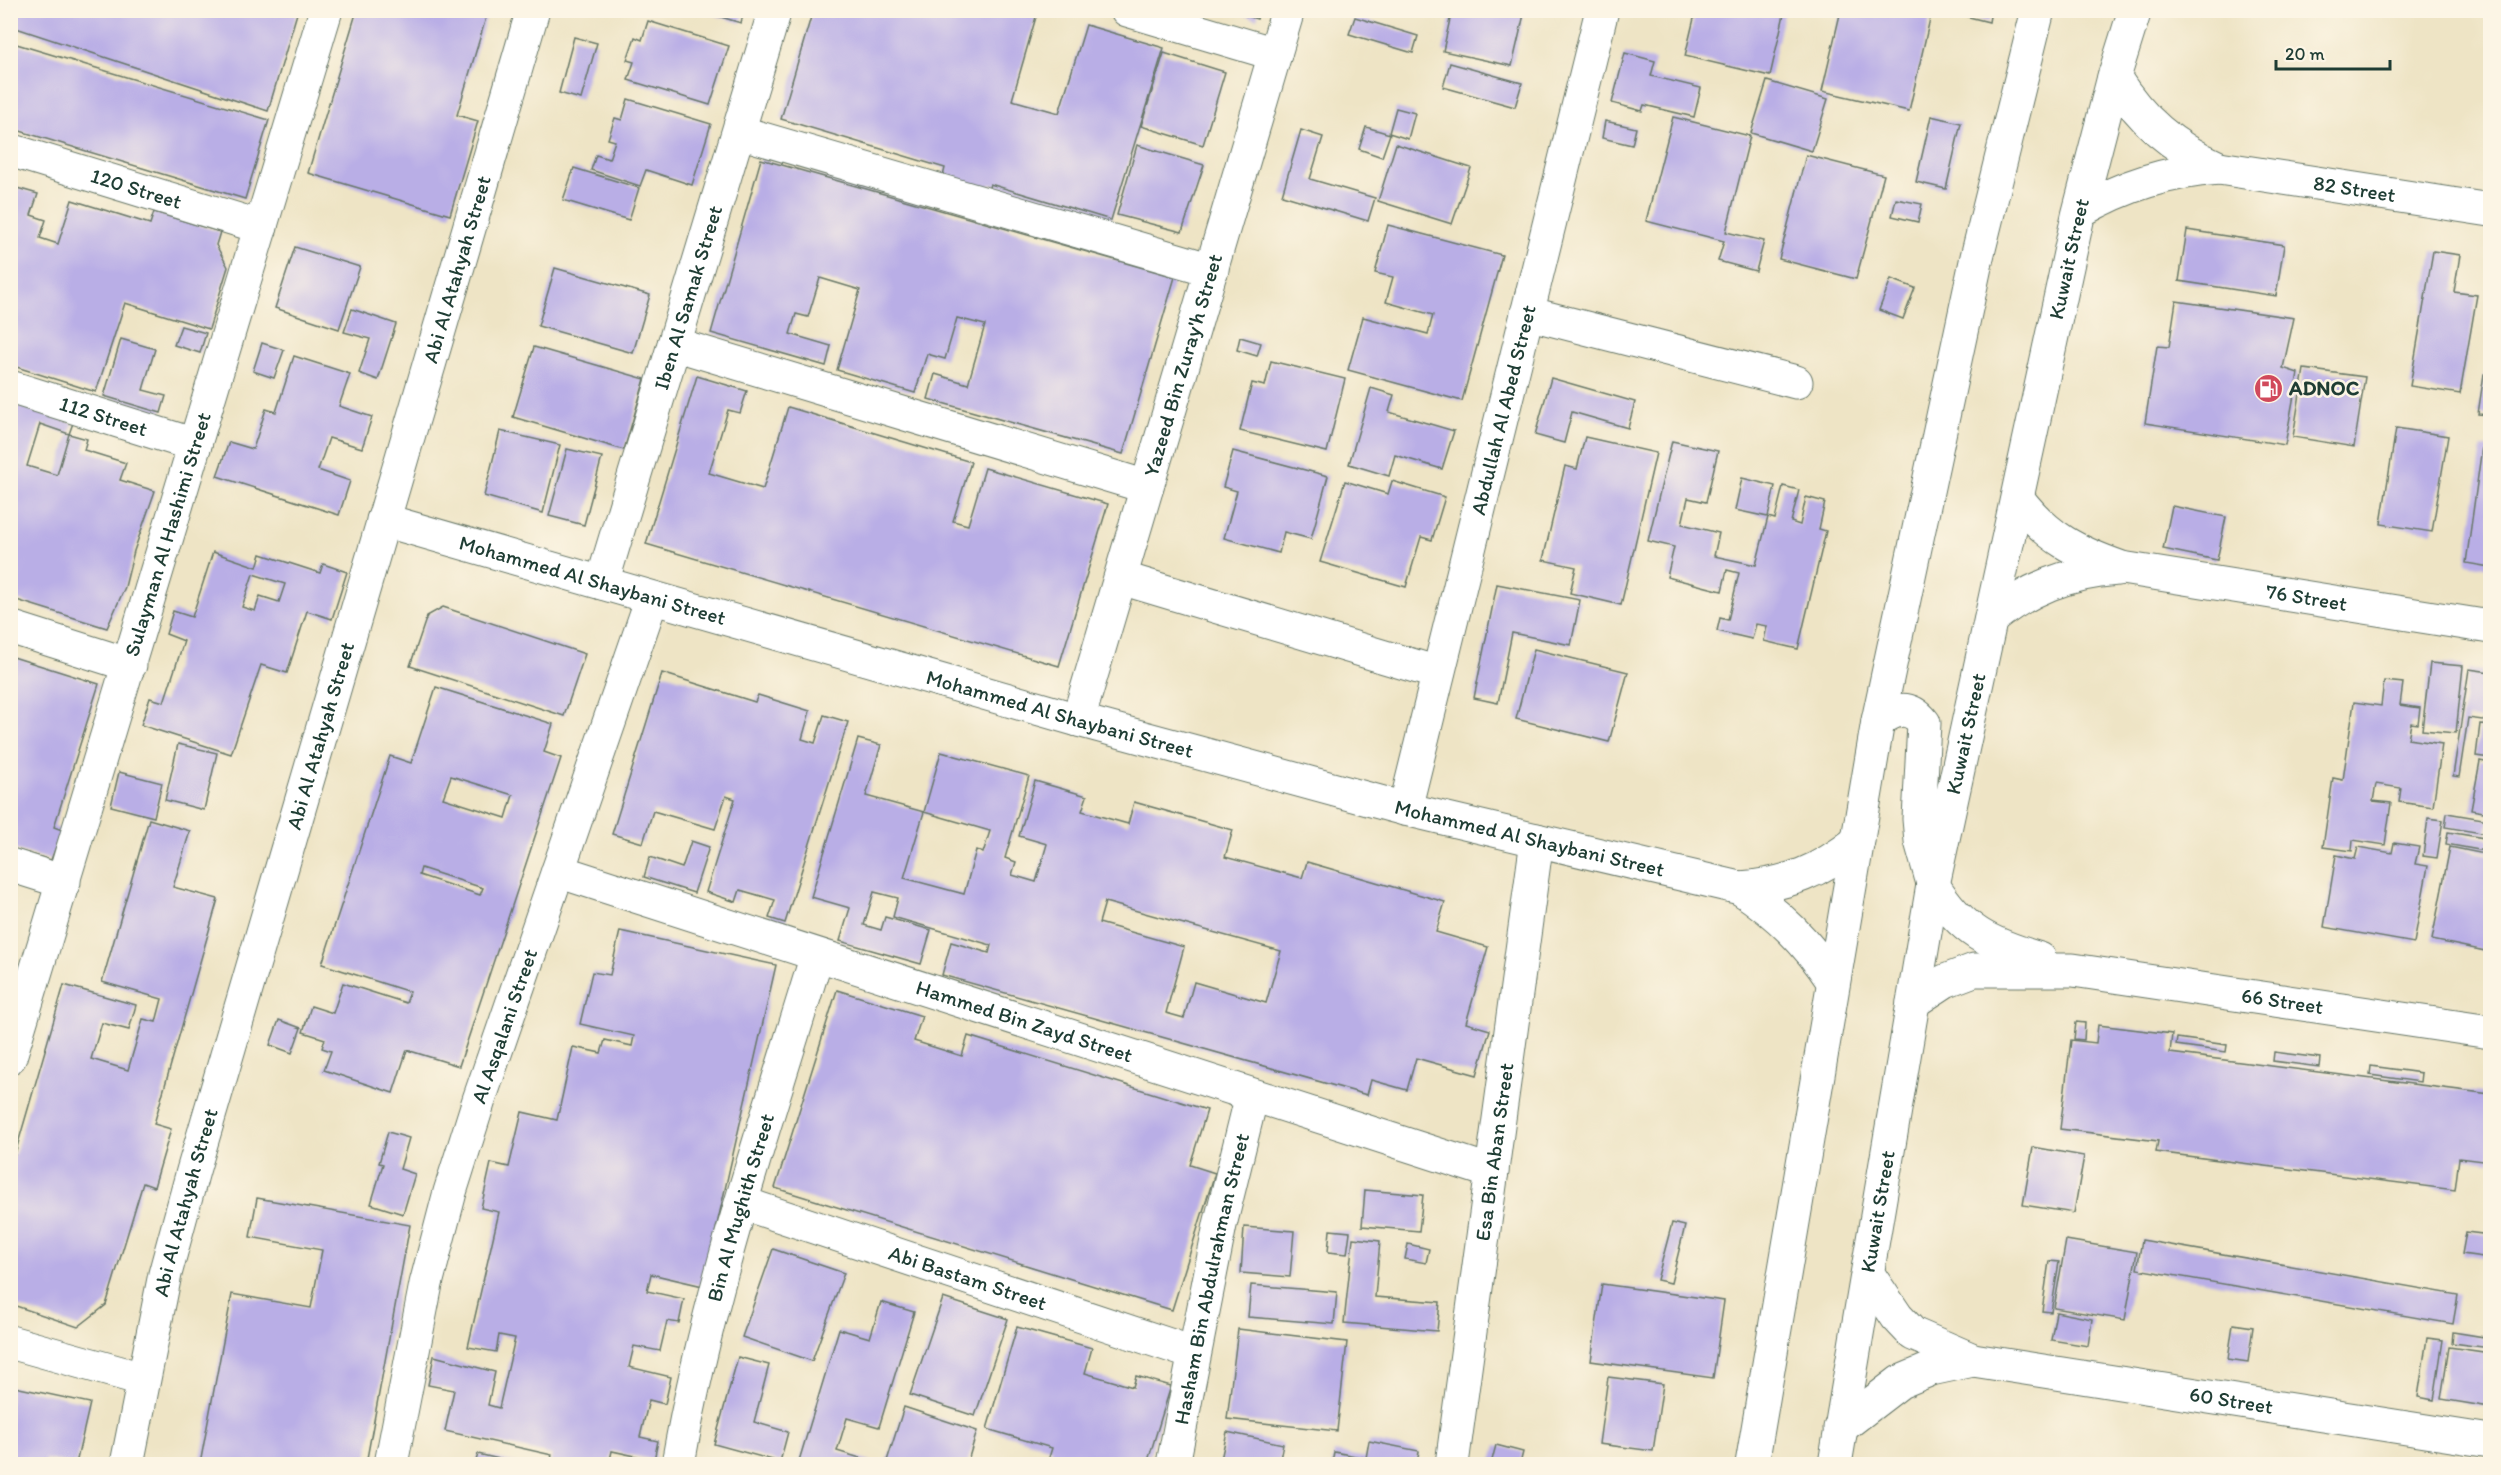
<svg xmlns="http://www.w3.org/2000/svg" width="2501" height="1475" font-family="Itim,sans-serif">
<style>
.building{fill:#b9aee6;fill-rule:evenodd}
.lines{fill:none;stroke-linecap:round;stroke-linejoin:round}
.street-casing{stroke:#677767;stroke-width:35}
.primary-casing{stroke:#677767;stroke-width:35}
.street{stroke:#fff;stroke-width:33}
.primary{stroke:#fff;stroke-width:33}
.labels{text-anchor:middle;stroke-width:5;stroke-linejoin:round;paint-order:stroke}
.street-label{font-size:21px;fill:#1f3d34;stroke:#fcf5e5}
.poi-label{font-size:21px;font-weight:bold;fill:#1f3d34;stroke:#fcf5e5;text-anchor:start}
</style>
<rect width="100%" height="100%" fill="#fcf5e5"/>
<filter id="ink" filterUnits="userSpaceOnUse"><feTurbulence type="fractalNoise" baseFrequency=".0167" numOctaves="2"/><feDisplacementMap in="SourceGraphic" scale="12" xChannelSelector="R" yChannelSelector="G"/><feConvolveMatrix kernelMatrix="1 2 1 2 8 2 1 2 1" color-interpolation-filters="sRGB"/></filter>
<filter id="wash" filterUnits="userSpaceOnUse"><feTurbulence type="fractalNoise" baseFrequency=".008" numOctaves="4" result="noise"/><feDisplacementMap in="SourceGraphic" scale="24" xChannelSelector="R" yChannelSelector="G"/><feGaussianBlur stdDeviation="1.35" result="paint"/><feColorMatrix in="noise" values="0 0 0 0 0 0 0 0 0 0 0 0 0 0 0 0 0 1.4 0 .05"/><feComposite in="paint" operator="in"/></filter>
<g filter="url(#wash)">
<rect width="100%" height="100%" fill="#eee4c5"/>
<g id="blocks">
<g class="building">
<path d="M10,10H298L268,111L10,26Z"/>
<path d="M357,10L488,11L457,115L478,121L450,215L308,173Z"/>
<path d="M698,10H744L741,23Z"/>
<path d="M813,10H1038L1012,100L1059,113L1086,25L1164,48L1111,220L990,184L987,194L942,180L945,168L781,119Z"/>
<path d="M1228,10H1259L1257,19Z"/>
<path d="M1452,10H1525L1512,66L1443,51Z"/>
<path d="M1696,10H1785L1770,76L1685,56Z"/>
<path d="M1841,10H1932L1909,111L1822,91Z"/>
<path d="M1958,10H1991L1989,22L1957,14Z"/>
<path d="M1355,17L1418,36L1413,53L1349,34Z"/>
<path d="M648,21L729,46L710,105L628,80L634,62L627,60L635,37L642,40Z"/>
<path d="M574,37L597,43L581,99L559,93Z"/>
<path d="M10,42L269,120L245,199L10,128Z"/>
<path d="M1164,53L1225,72L1203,145L1141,126Z"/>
<path d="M1625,53L1655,61L1651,76L1701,88L1694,117L1644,105L1642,111L1612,103Z"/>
<path d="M1450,63L1522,83L1515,107L1443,87Z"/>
<path d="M1767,81L1828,99L1812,151L1751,133Z"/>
<path d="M628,99L711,124L692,185L646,170L640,186L591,170L596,155L609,159L615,141L608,139L615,118L622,120Z"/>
<path d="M1396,108L1415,113L1408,139L1389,133Z"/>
<path d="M1931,116L1961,123L1946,189L1916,182Z"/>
<path d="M1673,117L1750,136L1726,232L1764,241L1756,271L1718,261L1724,241L1646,221Z"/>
<path d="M1605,121L1636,128L1632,145L1602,138Z"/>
<path d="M1366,127L1390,134L1382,157L1359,149Z"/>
<path d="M1301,130L1323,137L1310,179L1375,198L1368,221L1282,195Z"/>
<path d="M1396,144L1471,168L1452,224L1378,201Z"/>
<path d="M1137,145L1204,165L1182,232L1117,215Z"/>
<path d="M1806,155L1884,175L1856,279L1779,259Z"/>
<path d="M761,159L1175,277L1123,454L928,399L935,374L968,384L985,325L957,318L945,359L927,354L915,393L837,370L860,290L820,278L808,317L796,314L790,334L831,346L826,366L711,333Z"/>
<path d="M574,168L639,188L629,220L563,200Z"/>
<path d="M10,186L38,194L31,215L46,220L40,238L58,244L72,200L150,224L154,212L220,232L216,245L228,267L209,329L125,303L96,392L10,365Z"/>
<path d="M1896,199L1922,204L1918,222L1892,216Z"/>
<path d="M1388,225L1502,255L1462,401L1348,370L1363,317L1428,334L1433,315L1386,302L1393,277L1375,273Z"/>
<path d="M2187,230L2284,245L2276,296L2179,281Z"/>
<path d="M295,247L360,267L339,329L275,308Z"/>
<path d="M2433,251L2460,255L2454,292L2477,295L2460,394L2410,386Z"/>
<path d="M555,268L650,295L633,353L538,326Z"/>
<path d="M1891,279L1915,288L1903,319L1879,310Z"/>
<path d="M2176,301L2294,318L2283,368L2298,373L2285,445L2145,423L2157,346L2169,347Z"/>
<path d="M352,309L396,324L378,380L359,373L370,339L344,332Z"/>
<path d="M181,326L206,333L200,353L174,345Z"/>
<path d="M1240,337L1261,343L1257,356L1237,350Z"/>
<path d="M121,339L155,349L143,390L166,396L161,413L104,396Z"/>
<path d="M262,343L284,350L274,378L253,371Z"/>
<path d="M534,347L645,379L624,450L513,417Z"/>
<path d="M294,356L350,374L339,406L372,417L362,448L329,438L318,470L350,481L339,515L217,476L229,442L253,449L266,409L276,412Z"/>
<path d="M1271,361L1345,379L1327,452L1240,431L1252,383L1265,386Z"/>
<path d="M2304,369L2365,377L2354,447L2293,437Z"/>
<path d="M2484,374L2490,375V415L2478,414Z"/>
<path d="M697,376L747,391L740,413L728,410L709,473L763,489L788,407L971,462L953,521L968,525L985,468L1108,504L1059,666L646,544Z"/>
<path d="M1551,378L1635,402L1628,428L1572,412L1564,443L1535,435Z"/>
<path d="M1371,388L1394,395L1389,412L1454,431L1442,469L1395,455L1389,476L1349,464Z"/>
<path d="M10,403L73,423L69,434L87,439L84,450L126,463L120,480L155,491L134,551L125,587L107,628L10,598ZM40,424L69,434L57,475L27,466Z"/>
<path d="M2396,428L2448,436L2432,532L2381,524Z"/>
<path d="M500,431L560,445L543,513L484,496Z"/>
<path d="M1585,437L1656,453L1621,605L1570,593L1576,567L1543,560L1565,466L1577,469Z"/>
<path d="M1672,441L1718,451L1706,502L1688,498L1682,524L1719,533L1714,556L1756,565L1768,517L1775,519L1783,486L1799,490L1791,522L1800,525L1806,497L1825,502L1819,529L1826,531L1798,649L1764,641L1767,626L1756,624L1752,639L1717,631L1720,618L1728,620L1739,573L1727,570L1722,591L1667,577L1674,547L1648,541Z"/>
<path d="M2482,447L2490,449V567L2466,563Z"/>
<path d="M567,449L602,457L584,525L549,516Z"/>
<path d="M1233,451L1328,476L1311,539L1284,532L1279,553L1224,538L1237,491L1223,487Z"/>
<path d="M1742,478L1775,486L1768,517L1735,510Z"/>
<path d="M1345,481L1388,494L1392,481L1445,497L1432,540L1421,537L1406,587L1320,562Z"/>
<path d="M2172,506L2226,517L2217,560L2163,549Z"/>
<path d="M213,552L257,567L261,554L320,573L323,564L347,572L332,619L307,611L287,673L261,665L231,754L141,725L150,698L164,702L184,641L166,634L173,611L192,617ZM253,574L285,584L279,602L260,596L255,611L242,607Z"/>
<path d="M1497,584L1580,600L1571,645L1512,633L1498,703L1474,698Z"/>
<path d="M443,607L585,654L564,716L410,666L427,616Z"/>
<path d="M1534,649L1628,672L1609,742L1516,719Z"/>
<path d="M10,656L99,684L54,827L62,830L51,860L10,848Z"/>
<path d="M2430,663L2463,666L2456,733L2422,730Z"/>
<path d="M2469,669L2490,672V721L2468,718L2459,777L2453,776Z"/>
<path d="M662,673L755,702L758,695L810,711L802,739L815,743L824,715L848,722L785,923L769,918L775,900L740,890L736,902L706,892L735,799L726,796L715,829L653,811L643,843L612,834Z"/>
<path d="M2384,681L2403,683L2400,705L2420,708L2418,724L2411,723L2408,739L2442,744L2433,807L2399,802L2401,788L2376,784L2373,801L2391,803L2385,845L2353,840L2352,851L2323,847L2333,778L2343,780L2354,702L2381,706Z"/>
<path d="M436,687L553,724L544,752L561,758L459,1066L407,1050L393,1093L324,1070L331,1051L322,1048L325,1039L303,1032L311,1006L333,1013L343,983L406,1003L410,992L322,964L390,756L411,763ZM451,776L513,795L506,818L443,798ZM421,868L483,888L480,895L419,875Z"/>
<path d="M2480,724L2490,725V758L2476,756Z"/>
<path d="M858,739L881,745L866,796L924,812L904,878L964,894L976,850L983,853L990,831L924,812L941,752L1029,776L1005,858L1016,862L1012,875L1036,882L1047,844L1019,836L1035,781L1087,796L1082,811L1128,824L1134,802L1233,830L1225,857L1302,878L1307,862L1445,902L1436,932L1488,947L1466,1023L1490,1030L1477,1075L1416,1058L1407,1090L1371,1080L1367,1095L942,975L951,942L989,953L991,945L893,917L898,898L874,892L864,925L881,930L885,917L931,930L921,964L840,941L850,908L811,897ZM1105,902L1281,951L1266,1003L1194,982L1184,1018L1166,1013L1184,947L1099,923Z"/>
<path d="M178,744L217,753L204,810L165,800Z"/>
<path d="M2480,761L2490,763V813L2471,810Z"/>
<path d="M119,772L162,783L154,817L111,806Z"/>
<path d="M2447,813L2489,820L2487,834L2445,827Z"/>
<path d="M2428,818L2443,820L2437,858L2423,856Z"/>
<path d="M149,819L190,831L173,887L218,899L154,1124L171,1129L154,1187L143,1183L106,1305L78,1327L10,1304V1171L64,985L136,1005L129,1030L102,1023L91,1059L128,1070L143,1019L156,1022L162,999L102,982Z"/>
<path d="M2448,832L2490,839V852L2446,844Z"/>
<path d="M691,841L709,847L694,893L644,877L650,857L682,868Z"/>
<path d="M2394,843L2419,847L2415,864L2428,866L2414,943L2324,927L2336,855L2355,859L2358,847L2392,853Z"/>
<path d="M2450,847L2490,855V952L2432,940Z"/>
<path d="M620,931L776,965L703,1286L651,1274L647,1291L684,1299L679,1323L667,1321L660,1351L634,1346L629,1367L671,1377L665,1404L649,1400L640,1437L658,1441L654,1460L612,1451L609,1464H550L552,1455L445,1431L454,1390L428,1385L434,1356L495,1372L488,1405L499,1408L515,1338L499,1335L496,1352L468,1347L499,1212L481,1208L491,1163L509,1167L522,1112L557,1120L573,1047L601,1053L605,1040L632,1046L634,1036L580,1024L592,972L610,975Z"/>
<path d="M837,990L922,1016L914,1041L962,1056L968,1036L1207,1110L1190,1165L1215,1173L1172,1310L775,1188Z"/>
<path d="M279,1020L301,1028L292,1053L270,1045Z"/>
<path d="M2076,1022L2085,1023L2084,1040L2074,1039Z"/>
<path d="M2098,1025L2172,1034L2170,1053L2490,1094V1162L2459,1158L2455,1190L2156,1152L2158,1141L2060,1129L2071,1040L2096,1043Z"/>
<path d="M2177,1038L2227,1045L2226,1052L2176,1045Z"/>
<path d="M2274,1052L2320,1058L2319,1067L2273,1061Z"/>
<path d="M2371,1066L2421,1073L2420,1082L2370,1075Z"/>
<path d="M388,1132L409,1138L400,1169L415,1174L403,1214L371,1204L383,1164L379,1163Z"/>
<path d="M2033,1147L2084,1156L2074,1213L2023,1205Z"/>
<path d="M1365,1190L1423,1195L1419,1231L1362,1226Z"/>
<path d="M257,1198L410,1225L366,1464H200L232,1294L311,1308L322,1250L250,1237Z"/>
<path d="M1672,1223L1685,1226L1671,1283L1657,1280Z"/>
<path d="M1244,1227L1294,1231L1290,1277L1241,1273Z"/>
<path d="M1330,1230L1350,1232L1347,1254L1328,1252Z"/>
<path d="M2466,1232L2490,1235V1258L2462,1254Z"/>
<path d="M1353,1238L1380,1241L1375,1297L1440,1302L1437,1331L1344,1323Z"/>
<path d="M2066,1240L2137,1252L2125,1320L2054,1308Z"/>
<path d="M2142,1240L2458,1295L2453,1324L2137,1269Z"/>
<path d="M1408,1244L1429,1249L1426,1263L1405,1259Z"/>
<path d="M773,1249L844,1273L812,1361L742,1337Z"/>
<path d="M2049,1261L2059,1262L2051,1312L2042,1311Z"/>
<path d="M1602,1284L1724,1301L1713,1378L1591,1361Z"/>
<path d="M1251,1285L1337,1292L1334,1324L1248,1317Z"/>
<path d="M943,1298L1008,1319L975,1416L910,1395Z"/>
<path d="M881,1302L914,1312L879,1427L847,1418L837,1451L870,1461L869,1464H798L839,1329L870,1338Z"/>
<path d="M2056,1312L2092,1319L2088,1346L2051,1340Z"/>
<path d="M2233,1324L2253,1327L2248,1362L2228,1359Z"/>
<path d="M1017,1327L1092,1348L1085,1373L1133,1387L1136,1376L1171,1386L1147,1464H1047L1052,1448L987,1429Z"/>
<path d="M1238,1329L1347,1342L1337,1431L1227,1419Z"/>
<path d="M2453,1332L2490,1338V1348L2452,1343Z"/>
<path d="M2427,1338L2443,1340L2434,1400L2418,1397Z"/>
<path d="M2449,1347L2490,1353V1407L2441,1399Z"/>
<path d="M738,1357L769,1365L754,1422L788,1432L780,1462L714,1444Z"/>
<path d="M1608,1377L1663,1384L1653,1451L1599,1444Z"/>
<path d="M10,1386L90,1403L76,1464L45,1459L44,1464H10Z"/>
<path d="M904,1407L977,1431L967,1464H886Z"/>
<path d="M1227,1432L1283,1444L1279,1464H1220Z"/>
<path d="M1369,1441L1419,1451L1417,1464H1332L1334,1452L1366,1458Z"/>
<path d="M1496,1445L1523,1452L1520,1464H1491Z"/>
<path d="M478,1454L520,1464H475Z"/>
</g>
</g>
</g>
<g filter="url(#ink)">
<use href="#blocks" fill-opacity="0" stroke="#677767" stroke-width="1.5"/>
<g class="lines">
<defs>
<g id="street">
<path d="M1127,10L1275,54"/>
<path d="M2114,77C2141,120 2172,147 2219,168"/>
<path d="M739,132L1212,270"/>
<path id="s1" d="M10,150L261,227"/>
<path id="s2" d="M2080,211C2125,185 2167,172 2219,168L2490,210"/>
<path d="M1527,313L1796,382"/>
<path d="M674,344L1147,487"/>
<path id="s3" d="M10,387L195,445"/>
<path id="s4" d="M2018,499C2048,538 2076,552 2122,568L2490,627"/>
<path id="s5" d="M383,520L1078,720L1405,809L1740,888C1789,884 1819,872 1858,841"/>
<path d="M1121,578L1438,673"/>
<path id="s6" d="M602,583L775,10"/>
<path d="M1991,619C2029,588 2068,573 2117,569"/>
<path d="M10,627L130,665"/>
<path id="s7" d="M1078,720L1288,10"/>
<path id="s8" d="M1405,809L1602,10"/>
<path d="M10,865L64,882"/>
<path id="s9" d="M558,871L1492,1172"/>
<path d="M1933,885C1962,932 1989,944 2040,959"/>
<path d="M1740,888C1779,914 1807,942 1833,981"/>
<path id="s10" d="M1913,1002L1945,981L1974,970H2073L2490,1032"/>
<path id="s11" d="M10,1057L326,10"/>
<path id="s12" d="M742,1203L1193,1353"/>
<path id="s13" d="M1868,1274L1897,1317L1913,1334L1973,1360L2490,1441"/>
<path d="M10,1342L142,1379"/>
<path d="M1840,1428L1900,1382L1931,1369L1973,1360"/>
<path id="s14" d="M127,1464L165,1274L193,1171L533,10"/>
<path id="s15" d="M391,1464L426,1284L450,1192L479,1100L652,598"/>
<path id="s16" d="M678,1464C708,1291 766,1123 817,955"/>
<path id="s17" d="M1173,1464L1220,1225L1252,1095"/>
<path id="s18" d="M1452,1464L1537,840"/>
</g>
<g id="primary">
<path d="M1878,721C1895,709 1909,704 1924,723L1919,819L1921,841L1932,880"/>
<path d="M1752,1464L1878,721L1977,257L2038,10"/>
<path id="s19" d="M1835,1464L1933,885L2078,216L2114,77L2135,10"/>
</g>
</defs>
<use href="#street" class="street-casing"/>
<use href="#primary" class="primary-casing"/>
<use href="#street" class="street"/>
<use href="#primary" class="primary"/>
</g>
</g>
<defs>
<symbol id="fuel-disc" viewBox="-11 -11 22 22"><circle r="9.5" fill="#d1495b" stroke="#fcf5e5"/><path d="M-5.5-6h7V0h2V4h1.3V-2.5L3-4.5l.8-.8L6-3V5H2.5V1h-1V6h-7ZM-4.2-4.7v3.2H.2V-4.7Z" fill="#fff"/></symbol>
</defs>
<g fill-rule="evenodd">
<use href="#fuel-disc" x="2252" y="372" width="33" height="33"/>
</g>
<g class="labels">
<g class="street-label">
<text dy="7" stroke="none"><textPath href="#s1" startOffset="132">120 Street</textPath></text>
<text dy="7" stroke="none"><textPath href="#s2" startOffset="284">82 Street</textPath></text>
<text dy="7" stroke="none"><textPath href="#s19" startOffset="1228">Kuwait Street</textPath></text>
<text dy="7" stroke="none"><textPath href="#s14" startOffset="1240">Abi Al Atahyah Street</textPath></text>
<text dy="7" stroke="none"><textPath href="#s6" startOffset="298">Iben Al Samak Street</textPath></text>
<text dy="7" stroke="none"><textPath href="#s7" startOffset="370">Yazeed Bin Zuray'h Street</textPath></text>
<text dy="7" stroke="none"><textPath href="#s8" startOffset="411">Abdullah Al Abed Street</textPath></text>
<text dy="7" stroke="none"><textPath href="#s3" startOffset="98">112 Street</textPath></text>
<text dy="7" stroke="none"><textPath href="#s11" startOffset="546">Sulayman Al Hashimi Street</textPath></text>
<text dy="7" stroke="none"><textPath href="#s5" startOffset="218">Mohammed Al Shaybani Street</textPath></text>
<text dy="7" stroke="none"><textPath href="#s4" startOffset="314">76 Street</textPath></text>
<text dy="7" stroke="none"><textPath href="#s5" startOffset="704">Mohammed Al Shaybani Street</textPath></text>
<text dy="7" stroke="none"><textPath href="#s19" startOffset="742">Kuwait Street</textPath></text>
<text dy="7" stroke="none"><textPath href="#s14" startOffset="754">Abi Al Atahyah Street</textPath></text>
<text dy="7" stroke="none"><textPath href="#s5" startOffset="1190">Mohammed Al Shaybani Street</textPath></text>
<text dy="7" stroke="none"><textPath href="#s10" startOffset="380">66 Street</textPath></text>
<text dy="7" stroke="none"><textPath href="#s9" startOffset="490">Hammed Bin Zayd Street</textPath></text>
<text dy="7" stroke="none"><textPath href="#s15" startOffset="453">Al Asqalani Street</textPath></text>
<text dy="7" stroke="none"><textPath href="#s18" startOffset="315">Esa Bin Aban Street</textPath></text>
<text dy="7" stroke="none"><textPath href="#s14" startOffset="268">Abi Al Atahyah Street</textPath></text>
<text dy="7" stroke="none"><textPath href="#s16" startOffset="264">Bin Al Mughith Street</textPath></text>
<text dy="7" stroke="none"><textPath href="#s19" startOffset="256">Kuwait Street</textPath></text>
<text dy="7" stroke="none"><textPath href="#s12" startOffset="238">Abi Bastam Street</textPath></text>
<text dy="7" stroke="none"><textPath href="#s17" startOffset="189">Hasham Bin Abdulrahman Street</textPath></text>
<text dy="7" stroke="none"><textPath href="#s13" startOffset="402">60 Street</textPath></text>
</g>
<g class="poi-label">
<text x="2289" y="395">ADNOC</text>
</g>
</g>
<rect width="2501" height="1475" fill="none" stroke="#fcf5e5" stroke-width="36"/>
<path d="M2276 60v9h114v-9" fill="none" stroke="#1f3d34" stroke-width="3"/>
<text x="2285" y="60" font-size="18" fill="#1f3d34" stroke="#fcf5e5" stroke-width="4.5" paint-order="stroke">20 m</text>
</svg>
